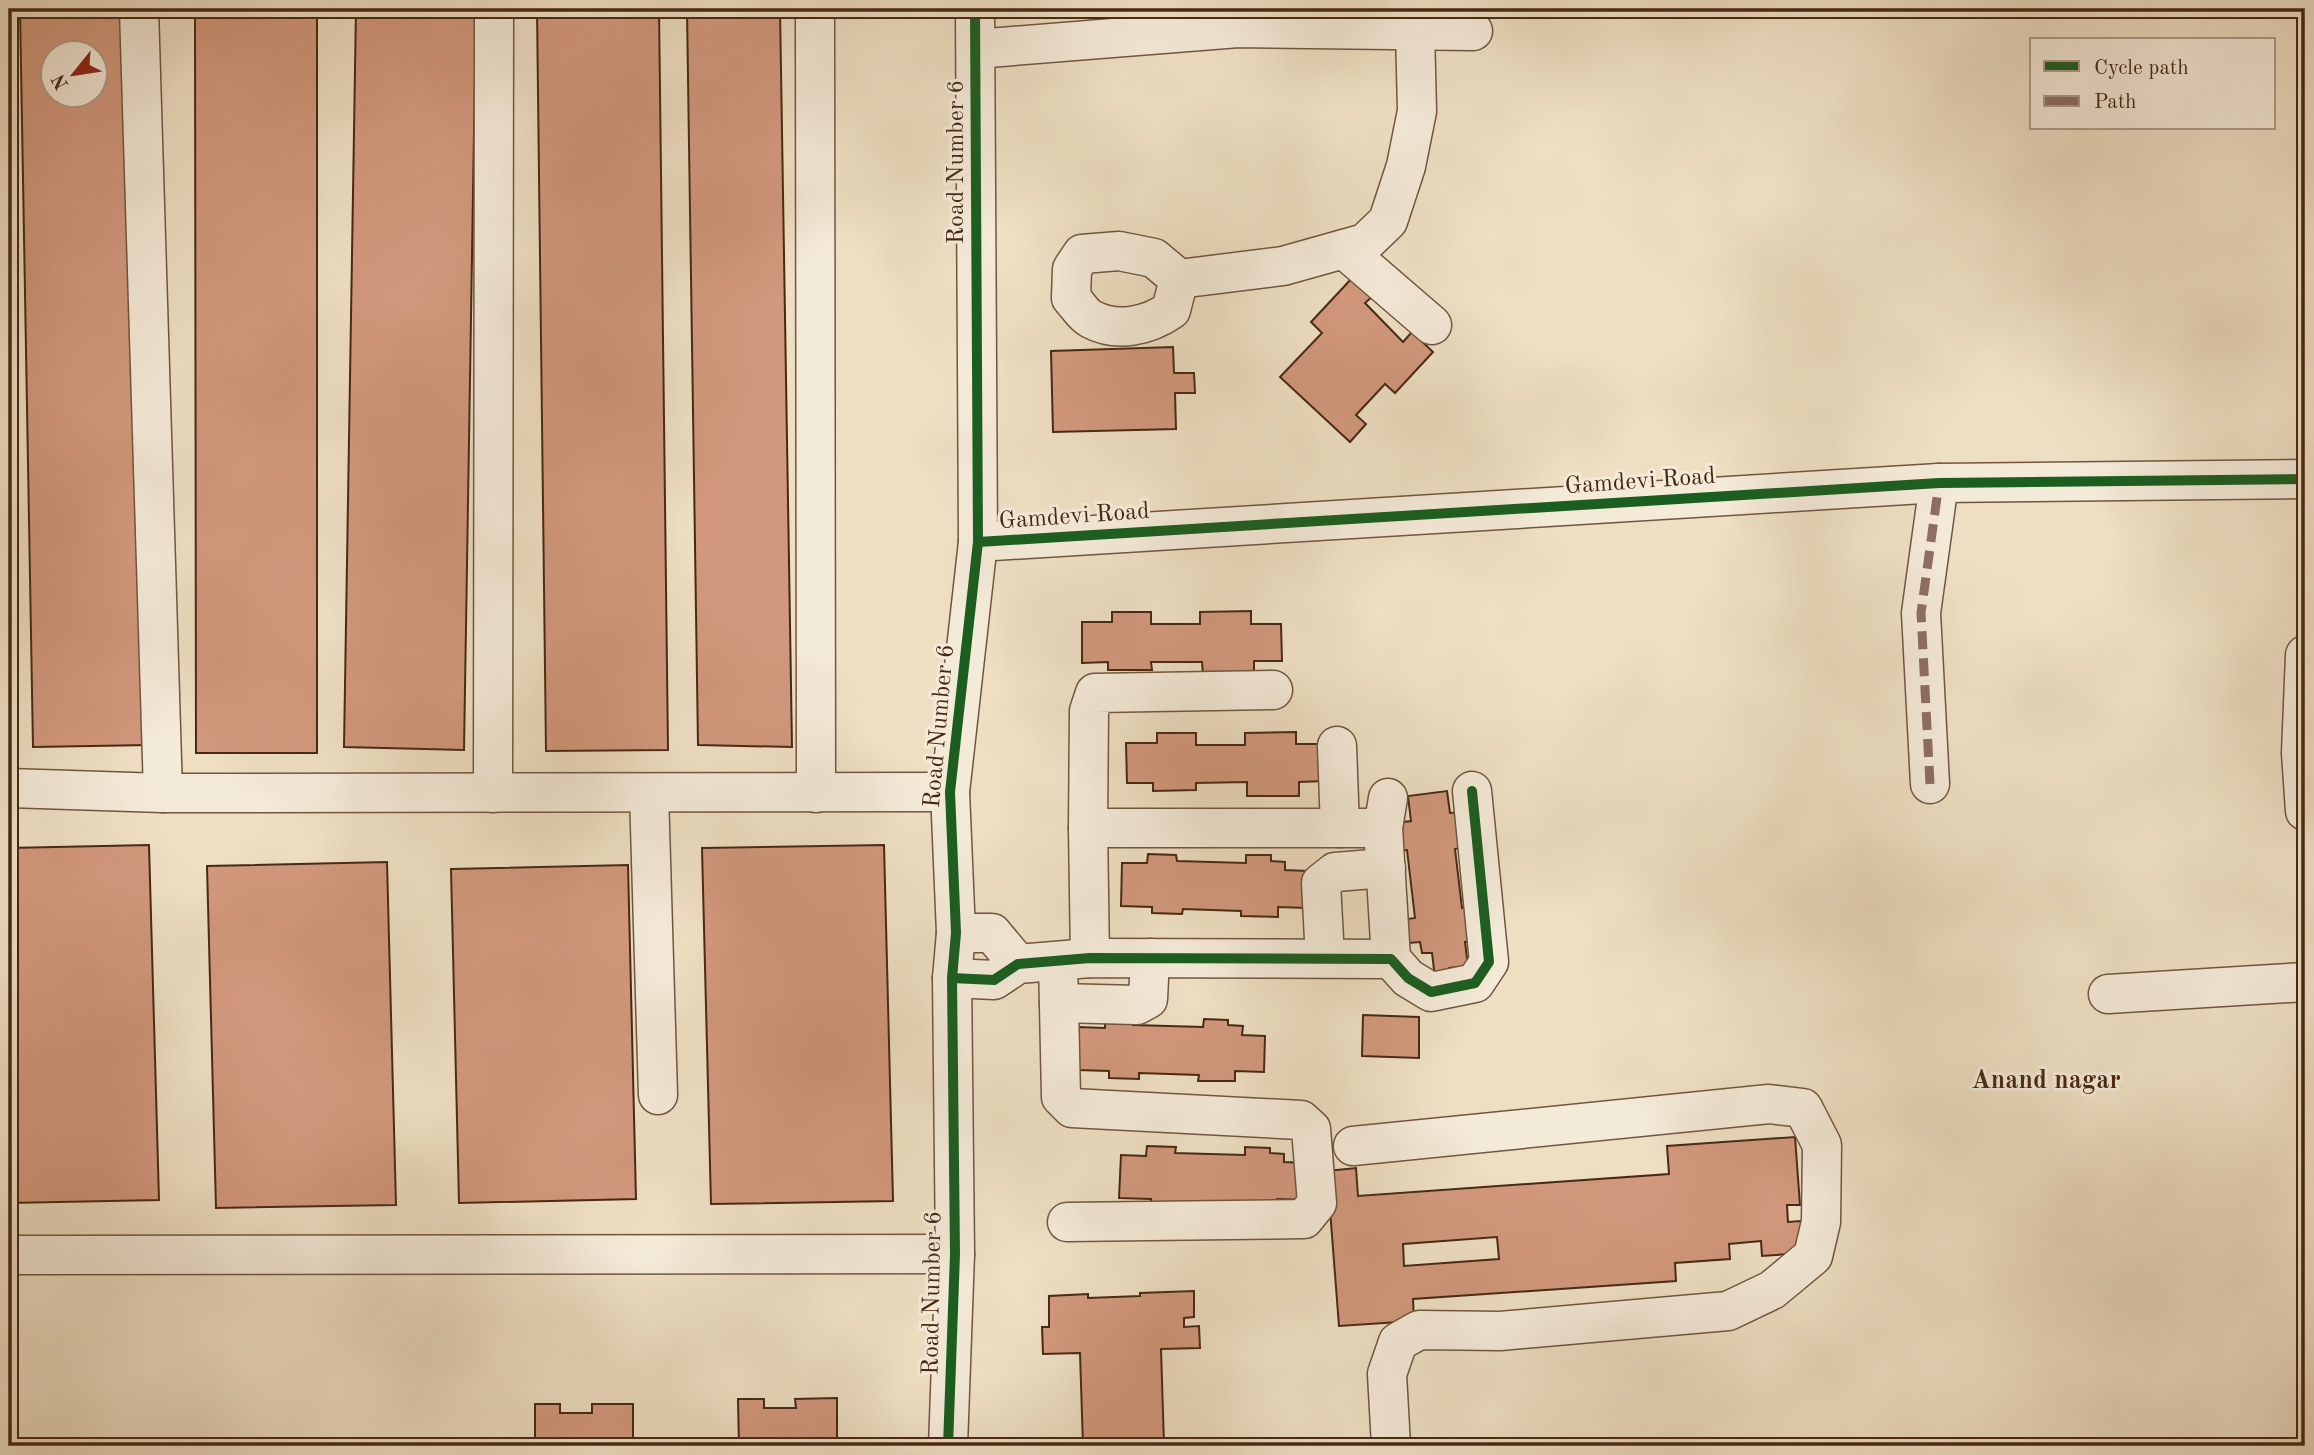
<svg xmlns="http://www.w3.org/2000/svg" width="2314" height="1455" font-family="'Old Standard TT',serif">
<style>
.building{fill:#d2987d;stroke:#472913;stroke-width:2;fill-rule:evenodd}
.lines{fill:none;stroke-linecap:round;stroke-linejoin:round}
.minor-casing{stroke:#71563f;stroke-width:41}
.minor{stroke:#f4ead8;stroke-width:38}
.quiet{stroke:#8d6e63;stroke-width:9;stroke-dasharray:18 9;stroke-linecap:butt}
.cycleway-casing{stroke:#f4ead8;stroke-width:15}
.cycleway{stroke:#1b5e20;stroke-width:10}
.labels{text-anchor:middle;stroke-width:6;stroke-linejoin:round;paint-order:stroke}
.street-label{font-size:24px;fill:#472913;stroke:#f4ead8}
.neighbourhood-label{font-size:26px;font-weight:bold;fill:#472913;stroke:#f4ead8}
</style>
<rect width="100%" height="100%" fill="#eedfc3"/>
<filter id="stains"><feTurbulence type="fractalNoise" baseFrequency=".00286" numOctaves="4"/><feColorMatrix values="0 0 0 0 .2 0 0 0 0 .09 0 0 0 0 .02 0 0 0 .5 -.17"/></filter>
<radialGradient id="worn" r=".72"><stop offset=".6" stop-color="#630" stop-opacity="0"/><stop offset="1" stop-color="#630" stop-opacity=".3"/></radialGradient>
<g class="building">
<path d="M20,9H137L150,745L33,747ZM52,52H94V94H52Z"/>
<path d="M195,9H317V753H196Z"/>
<path d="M356,9H476L464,750L344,747Z"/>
<path d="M537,9H659L668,750L546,751Z"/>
<path d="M709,9H780L792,747L698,745L687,10Z"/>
<path d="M1353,277L1373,296L1365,303L1403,342L1412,332L1433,352L1395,393L1385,384L1356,415L1366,424L1350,442L1280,377L1322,333L1311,322Z"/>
<path d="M1173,347L1174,373H1194L1195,393H1175L1176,429L1053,432L1051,351Z"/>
<path d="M1251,611V624H1281L1282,661H1254V675H1203L1202,662H1151L1152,670H1108V662L1082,663V622H1112V612H1151V624H1200V612Z"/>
<path d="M1296,732V744H1326V781L1299,782V796H1247V782L1196,783V790L1153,791V783H1127L1126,743H1157V733H1196V745H1245V733Z"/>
<path d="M1447,791L1450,813L1460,812L1464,847L1455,849L1462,908L1472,907L1477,941L1465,942L1468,966L1449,968V976L1435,978L1432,953H1422L1420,942L1409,943L1407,919L1415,918L1407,850L1398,851L1394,823L1411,821L1408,796Z"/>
<path d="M149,845L159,1200L9,1203V848Z"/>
<path d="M884,845L893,1201L711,1204L702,848Z"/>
<path d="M1148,854L1176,855L1177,861L1246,863V855H1271V861L1285,862V870L1308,871L1307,908L1278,907V917L1241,916V911L1183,909L1182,914L1152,913V907L1121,906L1122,863H1147Z"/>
<path d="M387,862L396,1205L216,1208L207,866Z"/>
<path d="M628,865L636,1199L459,1203L451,869Z"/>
<path d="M1363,1015L1419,1017V1058L1362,1056Z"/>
<path d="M1105,1018L1134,1019L1133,1025L1203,1027L1204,1019L1228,1020V1025L1243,1026L1242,1035L1265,1036L1264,1072L1235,1071V1081H1198L1199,1075L1139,1073V1079L1109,1078V1071L1078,1070L1079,1027L1105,1028Z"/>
<path d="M1795,1137L1800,1205H1787L1788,1222L1801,1221L1804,1253L1762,1256L1761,1241L1729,1244L1730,1259L1675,1263L1676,1281L1413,1299L1414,1321L1339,1326L1327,1171L1356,1168L1358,1196L1669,1174L1667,1146ZM1497,1237L1499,1259L1404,1266L1403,1244Z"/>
<path d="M1147,1146L1176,1147L1175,1153L1245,1155V1147L1270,1148V1153L1284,1154V1162L1307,1163L1306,1200L1277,1199V1209L1240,1203L1181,1201V1206H1151V1199L1119,1198L1121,1155L1146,1156Z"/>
<path d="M1194,1291V1317L1184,1318V1327L1199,1326L1200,1348L1161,1349L1164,1445L1202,1444L1203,1446H1083L1080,1353L1043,1354L1042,1327H1049V1296L1088,1294V1298L1140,1296V1293Z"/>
<path d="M837,1398V1446H739L738,1399H764V1408H796L795,1399Z"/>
<path d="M535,1404H560V1413H592V1404H633V1446H535Z"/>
</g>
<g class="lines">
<defs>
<g id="minor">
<path d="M139,9L163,793"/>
<path d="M815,9L816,793"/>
<path d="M976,49L1238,28L1473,31"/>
<path d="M1344,249L1432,325"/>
<path d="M1179,279L1171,310C1148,326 1117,333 1091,319C1083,315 1077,304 1071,298L1072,269L1082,254L1119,251L1154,258L1179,279L1283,266L1365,243L1388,221L1406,166L1417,111L1415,30"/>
<path d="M978,542L1939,483L2305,479"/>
<path d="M2305,655L2301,753L2305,811"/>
<path d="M1337,746L1340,828"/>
<path d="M1930,784L1921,613L1939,483"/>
<path d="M9,788L163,793L950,792"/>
<path d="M493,793L494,9"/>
<path d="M649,793L658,1095"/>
<path d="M1388,798L1383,828L1391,959"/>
<path d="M1088,828H1383"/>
<path d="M956,933H992L1018,964"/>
<path d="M1090,958L1088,828L1089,711L1095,693L1273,690"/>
<path d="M1325,958L1321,883L1335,872L1386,868"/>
<path d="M1058,961L1061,1097L1072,1108L1301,1120L1311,1129L1317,1203L1304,1219L1067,1222"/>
<path d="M952,978L994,980L1018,964L1090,958L1391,959L1408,978L1431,992L1475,983L1489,962L1472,791"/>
<path d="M2108,994L2305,982"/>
<path d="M1059,1003L1137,1005L1148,999L1150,958"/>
<path d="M1353,1146L1769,1104L1803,1108L1822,1145L1821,1222L1813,1256L1772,1290L1728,1311L1500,1331L1419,1330L1398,1342L1387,1374L1391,1446"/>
<path d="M9,1252L16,1255L955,1254"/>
<path d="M948,1446L955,1254L952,978L956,933L950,792L978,542L975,9"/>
</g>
</defs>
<use href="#minor" class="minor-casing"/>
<use href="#minor" class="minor"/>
<g class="quiet">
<path d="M2305,655L2301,753L2305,811"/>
<path d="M1930,784L1921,613L1939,483"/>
</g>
<defs>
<g id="cycleway">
<path d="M978,542L1939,483L2305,479"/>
<path d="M952,978L994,980L1018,964L1090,958L1391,959L1408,978L1431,992L1475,983L1489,962L1472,791"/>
<path d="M948,1446L955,1254L952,978L956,933L950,792L978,542L975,9"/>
</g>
</defs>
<use href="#cycleway" class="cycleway-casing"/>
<use href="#cycleway" class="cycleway"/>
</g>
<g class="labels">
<g class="street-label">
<text transform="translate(955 162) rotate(-90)" y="8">Road Number 6</text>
<text transform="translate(1640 480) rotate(-4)" y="8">Gamdevi Road</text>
<text transform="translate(1074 515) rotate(-4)" y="8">Gamdevi Road</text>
<text transform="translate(938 726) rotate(-85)" y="8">Road Number 6</text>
<text transform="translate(931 1293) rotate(-89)" y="8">Road Number 6</text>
</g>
<g class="neighbourhood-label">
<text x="2046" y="1088">Anand nagar</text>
</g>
</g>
<rect width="2314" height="1455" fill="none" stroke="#eedfc3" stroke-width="35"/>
<rect x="10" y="10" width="2293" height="1434" fill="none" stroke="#472913" stroke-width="3.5"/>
<rect x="18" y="18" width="2279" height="1420" fill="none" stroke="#472913" stroke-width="2"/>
<rect x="2030" y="38" width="245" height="91" fill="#f4ead8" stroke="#af9d89" stroke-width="2"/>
<rect x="2044" y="61" width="35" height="10" fill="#1b5e20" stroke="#af9d89" stroke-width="2"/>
<text x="2094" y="74" font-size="21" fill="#472913">Cycle path</text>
<rect x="2044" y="96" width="35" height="10" fill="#8d6e63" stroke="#af9d89" stroke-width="2"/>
<text x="2094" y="108" font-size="21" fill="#472913">Path</text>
<g transform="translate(74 74) rotate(240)"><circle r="33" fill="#f4ead8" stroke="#af9d89" stroke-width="2"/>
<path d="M0-5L12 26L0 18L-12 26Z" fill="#8f2418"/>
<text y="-10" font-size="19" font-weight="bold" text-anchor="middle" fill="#472913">N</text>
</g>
<rect width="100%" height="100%" filter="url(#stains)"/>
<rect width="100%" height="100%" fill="url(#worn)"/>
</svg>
